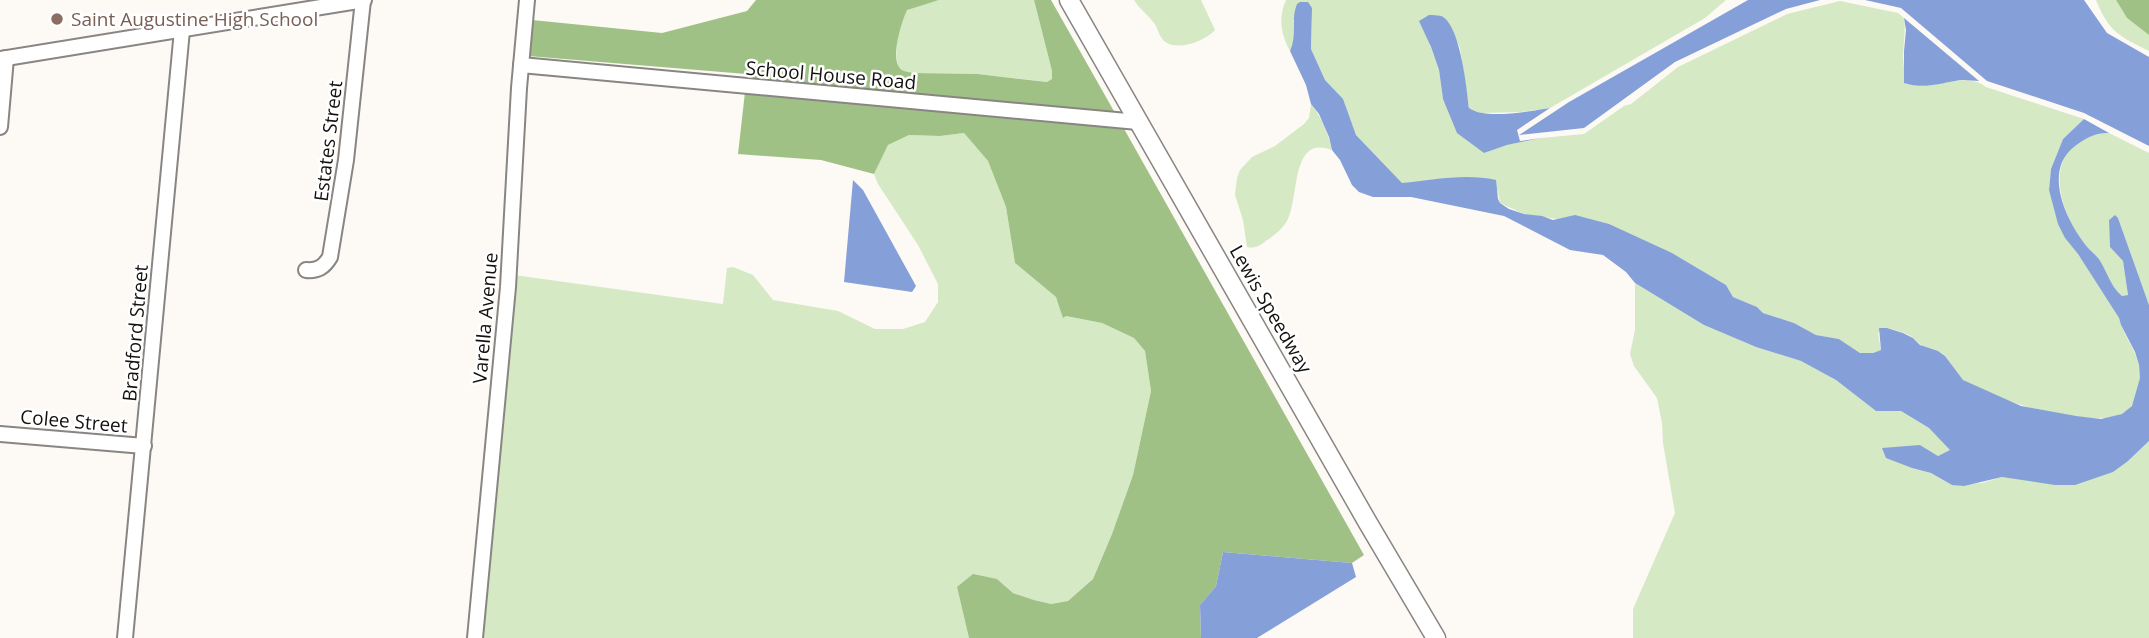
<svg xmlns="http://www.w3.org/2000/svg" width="2149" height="638" font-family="'Open Sans',sans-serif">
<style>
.green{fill:#d4e9c4}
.forest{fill:#a0c185}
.water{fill:#85a0d9}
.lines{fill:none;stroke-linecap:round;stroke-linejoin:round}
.minor-casing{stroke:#898582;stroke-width:18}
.major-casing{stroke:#898582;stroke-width:21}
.minor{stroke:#fff;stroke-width:14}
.major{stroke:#fff;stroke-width:18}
.education-dot{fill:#8d6e63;stroke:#fff;stroke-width:2.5}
.labels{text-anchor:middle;stroke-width:5;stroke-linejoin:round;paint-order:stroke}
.education-label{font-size:19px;fill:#785e54;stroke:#fff;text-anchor:start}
.street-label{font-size:19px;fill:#131110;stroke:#fff}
</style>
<rect width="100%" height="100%" fill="#fdf9f5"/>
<g class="green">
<path d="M939,0H1034L1052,71V79L1048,82L978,74L914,73L905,72L899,68C893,49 899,27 907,9Z"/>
<path d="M1134,0H1201L1215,30C1205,41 1177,52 1164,41C1160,37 1158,31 1156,26C1150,16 1140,10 1134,0Z"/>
<path d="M1286,0H1726L1705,18L1550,108L1520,112L1481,113L1472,111L1469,108L1460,48L1448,22L1420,21L1427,37L1439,70L1443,99L1484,153L1507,145L1541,138L1584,134L1624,106L1631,104L1678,67L1787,14L1840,1L1898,13L1904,18C1907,35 1900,55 1905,71C1907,76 1912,82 1915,86C1938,87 1967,72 1986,87L2084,119L2063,139L2051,169L2049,190L2065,238L2078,254L2119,318C2124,339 2141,354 2140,378C2140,391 2135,408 2122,414C2094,429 1987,400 1963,380C1955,374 1951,362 1944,355C1938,350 1931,350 1924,347C1919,344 1916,340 1912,337C1905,332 1895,330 1887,328L1878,333L1881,350L1873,353H1860L1839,339L1816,335L1794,323L1763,313L1757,307L1733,297L1726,285L1672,253L1557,219L1524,214L1500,203L1498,191L1445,178L1403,184L1356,135L1342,99L1325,80L1311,49L1312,18L1293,20L1295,39L1290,51C1281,35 1278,17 1286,0Z"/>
<path d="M2096,0H2116L2127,18L2149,35V51C2119,36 2109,32 2096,0Z"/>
<path d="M1311,104C1322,118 1328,133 1332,150C1290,134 1300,197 1287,221C1282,229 1275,235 1267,240C1261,245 1256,249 1247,247L1243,220L1235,195L1237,178L1240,170L1252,157L1275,146L1304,124L1309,118Z"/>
<path d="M2103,132L2109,133L2149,153V305L2118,218L2114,216L2109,220L2110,247L2123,261L2128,295L2122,296C2110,286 2107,272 2099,259C2094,253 2088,249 2084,244C2062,214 2043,162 2083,139C2089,136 2097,135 2103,132Z"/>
<path d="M964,133L988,161L1006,207L1015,263L1056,297L1066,316L1102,323L1134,338L1145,351L1151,391L1133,475L1112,534L1093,579L1068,601L1051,604L1034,600L1013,593L997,579L957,587L969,638H481L514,275L723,304L727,268L733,267L753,275L773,300L838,311L875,329H903L925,322L938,302V284L918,245L878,184L874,174L888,145L909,135L940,136Z"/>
<path d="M1635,283L1704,325L1756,347L1801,361L1836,380L1876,411H1901L1929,428L1951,450L1938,456L1920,445L1912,468L1931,473L1952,485L1982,483L2002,477L2021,479L2128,461L2149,441V638H1633V609L1675,513L1663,443L1662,423L1657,398L1634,366L1630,354L1635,330Z"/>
</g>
<g class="forest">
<path d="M756,0H939L907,10C902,21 891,55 899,67C902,72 909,72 914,73L978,74L1047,82L1052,79V71L1034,0H1051L1115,113L746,79V74L528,56L532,20L662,33L747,11Z"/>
<path d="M2116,0H2149V35L2127,18Z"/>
<path d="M745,92L1123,127L1364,555L1352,563L1223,552L1216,586L1200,605L1201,638H969L957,587L973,574L997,579L1013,593L1034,600L1051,604L1068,601L1093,579L1112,534L1133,475L1151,391L1145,351L1134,338L1102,323L1066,316L1063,318L1056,297L1015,263L1006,207L988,161L964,133L940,136L909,135L888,145L874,174L821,160L738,154Z"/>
</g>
<g class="water">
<path d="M1748,0H1820L1786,9L1675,62L1584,128L1519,135L1569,102Z"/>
<path d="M1865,0H2084L2107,33L2149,57V146L2084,113L1987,81L1901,8Z"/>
<path d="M1300,2H1308L1312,8L1311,49L1325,80L1343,99L1356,135L1402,183C1433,180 1465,173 1496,180L1498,199L1500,203L1509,209L1524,214L1542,216L1553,220L1575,215L1609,224L1672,253L1726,285L1733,297L1757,307L1763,313L1794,323L1816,335L1839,339L1860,353H1873L1881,350L1879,328H1887L1903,333L1913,338L1920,345L1938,351L1945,356L1963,380L2021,406L2076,416L2101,419L2122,414L2132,406L2140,378L2139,365L2135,352L2121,325L2119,318L2078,254L2065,238L2058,224L2049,190L2051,169L2063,139L2084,119L2109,133C2097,132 2085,138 2075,146C2043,170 2065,218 2084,243C2088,249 2094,253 2099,259C2107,271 2110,286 2122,296L2128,295L2123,261L2110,247L2109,220L2115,215L2118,218L2149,305V441L2128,461L2113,472L2075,485H2055L2002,477L1964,486L1952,485L1931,473L1912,468L1886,458L1882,448L1920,445L1938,456L1950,450L1929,428L1901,411H1876L1836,380L1801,361L1756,347L1704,325L1635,283L1626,272L1603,255L1570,250L1504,216L1411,197H1373L1359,192L1352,185L1340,160L1332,150L1329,137L1319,114L1311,104L1306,85L1290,51C1298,32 1290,22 1297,4Z"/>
<path d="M1429,15C1433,15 1437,15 1441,16C1460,23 1467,89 1469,108C1484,120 1531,111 1550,108L1517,130L1520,141L1541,138L1507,145L1484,153L1457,133L1443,99L1439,70L1431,47L1419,21Z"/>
<path d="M1904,18L1979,81C1971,81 1963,79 1955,81C1937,84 1923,89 1904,83V51L1906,30Z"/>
<path d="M853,180L863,190L916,286L912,292L844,282Z"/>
<path d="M1223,552L1352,563L1356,577L1257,638H1201L1200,605L1216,586Z"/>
</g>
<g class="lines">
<defs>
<g id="minor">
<path d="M0,59L364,0"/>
<path d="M521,65L1138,122"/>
<path d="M0,127L6,58"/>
<path d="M306,270C318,271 324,267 330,257L346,160L363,0"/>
<path d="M0,434L144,446"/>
<path d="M125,638L182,30"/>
<path d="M475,638L508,287L519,88L527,0"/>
</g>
<path id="major" d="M1069,0L1368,523L1436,638"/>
</defs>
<use href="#minor" class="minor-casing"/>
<use href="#major" class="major-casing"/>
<use href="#minor" class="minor"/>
<use href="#major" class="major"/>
</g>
<circle class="education-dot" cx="57" cy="19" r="7"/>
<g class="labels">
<g class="education-label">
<text x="71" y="26">Saint Augustine High School</text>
</g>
<g class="street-label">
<text transform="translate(831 75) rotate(5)" y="7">School House Road</text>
<text transform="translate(328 141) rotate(-83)" y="7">Estates Street</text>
<text transform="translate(1271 309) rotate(60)" y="7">Lewis Speedway</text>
<text transform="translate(485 318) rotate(-85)" y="7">Varella Avenue</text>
<text transform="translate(135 333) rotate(-85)" y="7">Bradford Street</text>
<text transform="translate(74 421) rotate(5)" y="7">Colee Street</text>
</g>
</g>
</svg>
